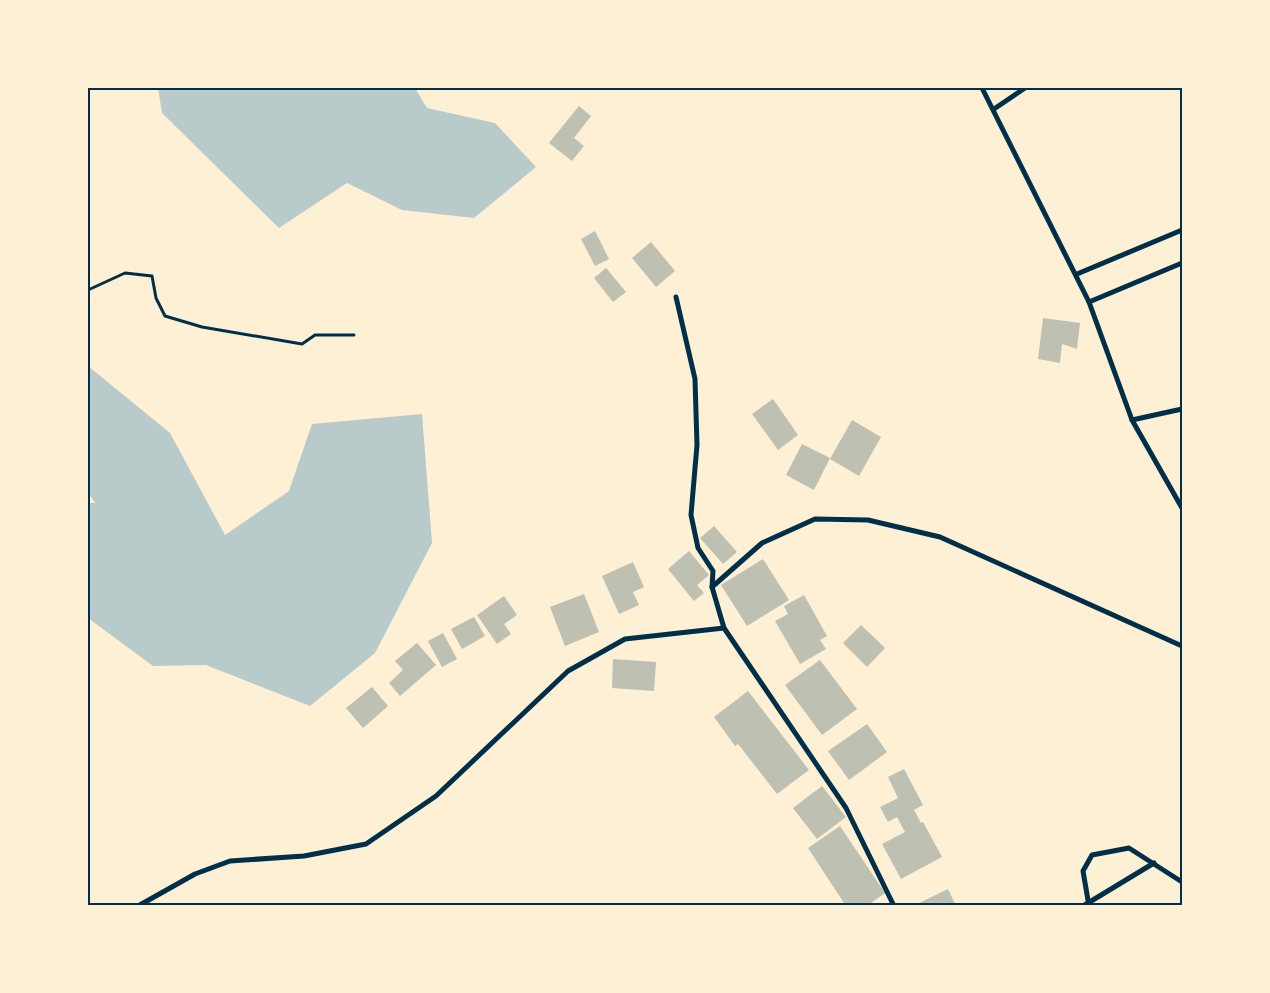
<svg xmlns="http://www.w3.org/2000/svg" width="1270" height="993" font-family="'Exo 2',sans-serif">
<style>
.green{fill:#b9caca}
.building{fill:#bec0b2}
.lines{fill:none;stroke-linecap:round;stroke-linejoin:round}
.path{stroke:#003049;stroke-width:3}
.minor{stroke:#003049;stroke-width:5}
.neatline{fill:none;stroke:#003049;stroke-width:2}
</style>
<rect width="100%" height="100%" fill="#fdf0d5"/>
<g class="green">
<path d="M158,88H415L427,108L495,123L536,167L474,218L402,210L347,183L279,228L162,113Z"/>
<path d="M88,366L170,433L225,535L289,491L312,424L422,414L432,543L375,653L310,706L206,665L153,666L88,618V503H95L88,492Z"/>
</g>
<g class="building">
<path d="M579,106L591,116L574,138L584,146L572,161L549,143Z"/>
<path d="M595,231L609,259L595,266L581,239Z"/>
<path d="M651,242L675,271L656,287L632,258Z"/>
<path d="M606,268L626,292L613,302L594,278Z"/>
<path d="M1043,318L1080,323L1077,349L1062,344L1060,363L1038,359Z"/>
<path d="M773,399L798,435L778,450L752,414Z"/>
<path d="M852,420L881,437L859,476L830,459Z"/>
<path d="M802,444L830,458L814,490L786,475Z"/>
<path d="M714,526L737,552L723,564L700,538Z"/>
<path d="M689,551L709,575L697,585L704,593L694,601L668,569Z"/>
<path d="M763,559L789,600L747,626L721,585Z"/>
<path d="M633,562L644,587L633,592L639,605L619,614L602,576Z"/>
<path d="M584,594L599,632L565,646L550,607Z"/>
<path d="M804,595L827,636L820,640L826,649L800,664L775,621L788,614L784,606Z"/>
<path d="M504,596L517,615L504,624L511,634L497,644L477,615Z"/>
<path d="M474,617L485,636L462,649L451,629Z"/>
<path d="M861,625L885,648L867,667L843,643Z"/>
<path d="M443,633L457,659L442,667L428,641Z"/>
<path d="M417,643L436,665L400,696L389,683L403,670L395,661Z"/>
<path d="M613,659L656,662L654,691L612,688Z"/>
<path d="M820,660L857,709L822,735L785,685Z"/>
<path d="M372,687L388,706L363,728L346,708Z"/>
<path d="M748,691L809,770L777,794L738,744L735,746L714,717Z"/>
<path d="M867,724L887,752L849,780L828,751Z"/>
<path d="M904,769L923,805L914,810L921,823L923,822L942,857L901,879L882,844L905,832L897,817L888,822L880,807L898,798L888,777Z"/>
<path d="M822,786L846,817L817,839L793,808Z"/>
<path d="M840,826L885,893L867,906H846L808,848Z"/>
<path d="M948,889L956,906H913Z"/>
</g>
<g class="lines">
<path class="path" d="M88,290L125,273L152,276L156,298L165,316L202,327L302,344L315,335H354"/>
<g class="minor">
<path d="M982,88L1089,302L1132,420L1182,508"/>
<path d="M994,109L1025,88"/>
<path d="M1077,274L1182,230"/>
<path d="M676,297L695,379L697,445L691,515L698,548L713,571L712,587L724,628L846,808L894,906"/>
<path d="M1089,302L1182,263"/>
<path d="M1132,420L1182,409"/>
<path d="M712,587L762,543L815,519L868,520L940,537L1182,646"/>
<path d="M138,906L195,874L230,861L304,856L366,844L436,796L568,671L625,639L724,628"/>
<path d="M1083,906L1154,863"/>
<path d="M1089,906L1083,871L1092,855L1129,848L1182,882"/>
</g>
</g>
<rect width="1270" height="993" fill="none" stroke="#fdf0d5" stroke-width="178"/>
<rect x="89" y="89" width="1092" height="815" class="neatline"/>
</svg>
